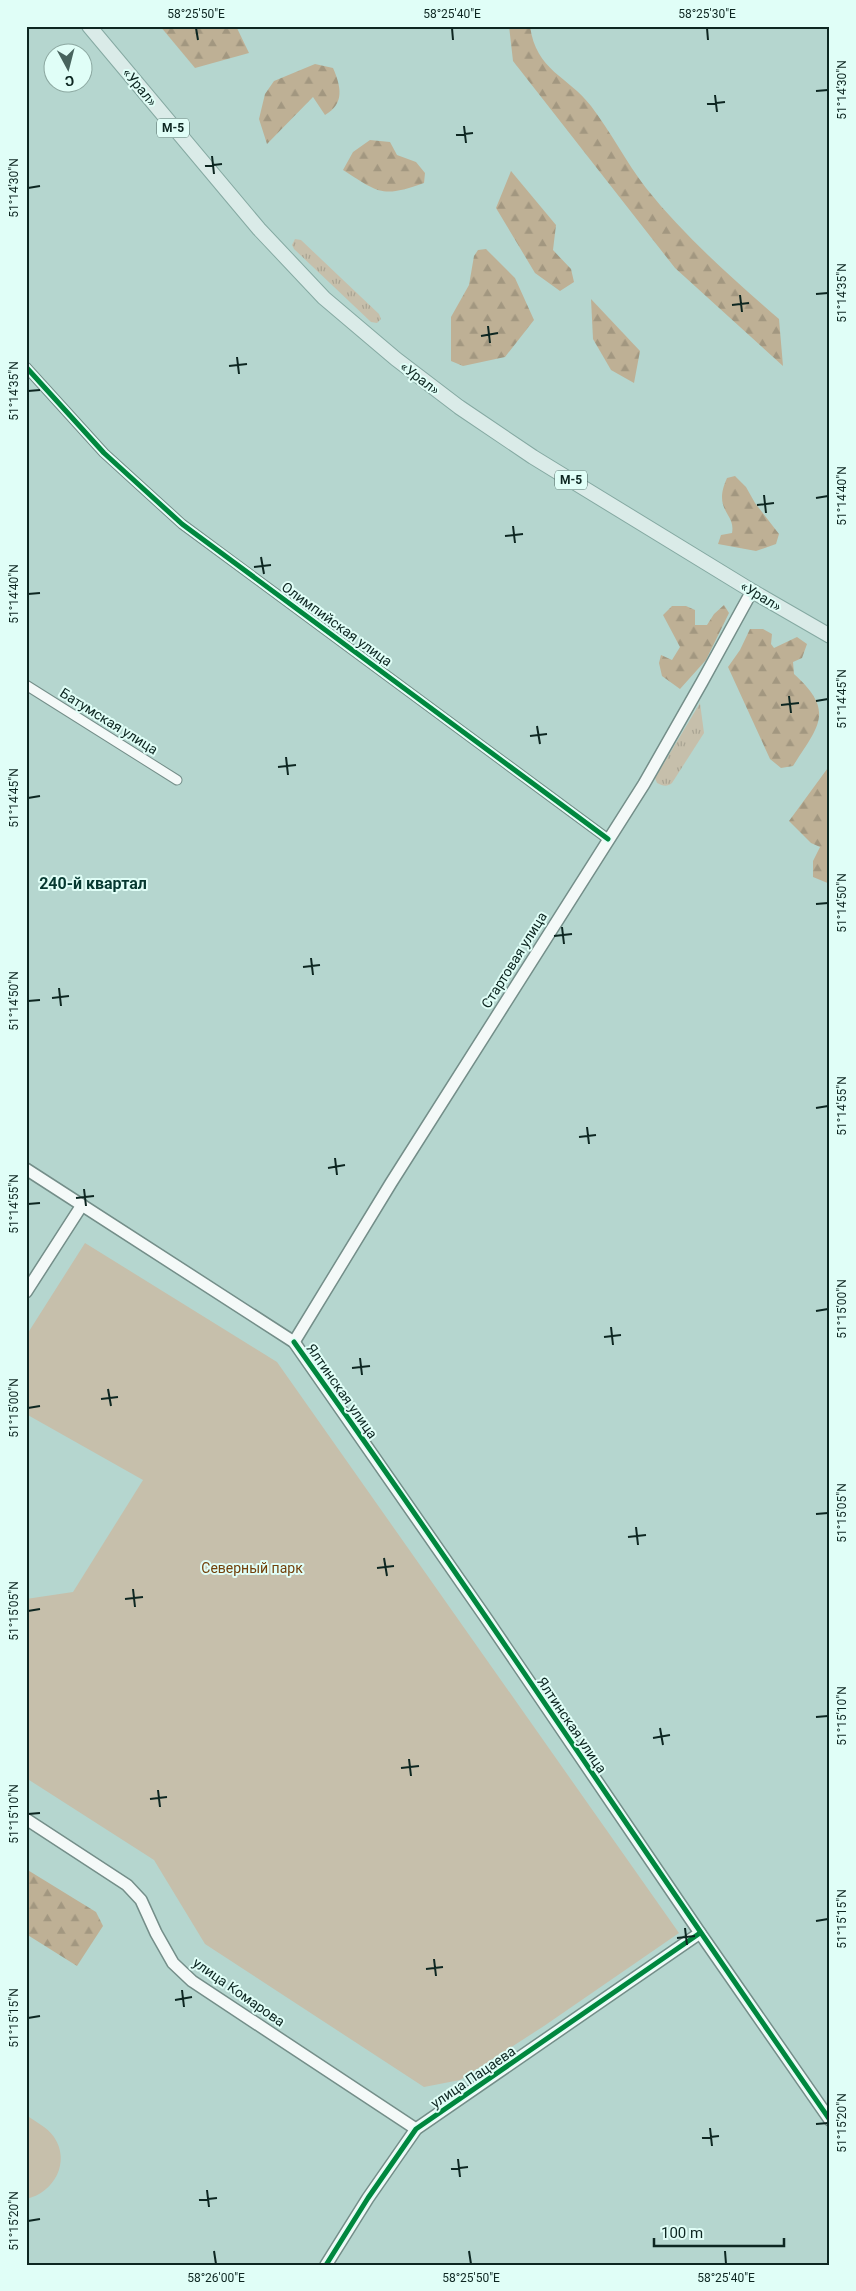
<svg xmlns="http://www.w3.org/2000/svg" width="856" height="2291" font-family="Roboto,sans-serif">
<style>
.grass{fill:url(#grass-tufts)}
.forest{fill:url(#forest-firs)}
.park{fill:#c6bfab}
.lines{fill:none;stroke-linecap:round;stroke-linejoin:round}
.street-casing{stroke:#748e89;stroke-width:11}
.secondary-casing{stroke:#748e89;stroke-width:14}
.primary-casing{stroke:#85a9a2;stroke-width:16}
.street{stroke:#f4f9f8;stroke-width:9}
.secondary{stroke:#f4f9f8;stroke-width:11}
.primary{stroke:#daebe8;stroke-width:14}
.cycleway-casing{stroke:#e0fef7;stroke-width:8}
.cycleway{stroke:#00873e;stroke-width:5}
.ticks{fill:none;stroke:#0d2621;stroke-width:2}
.labels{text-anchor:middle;stroke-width:4;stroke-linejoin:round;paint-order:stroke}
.shield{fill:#e0fef7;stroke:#4c6761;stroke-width:1}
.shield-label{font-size:12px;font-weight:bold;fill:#0d2621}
.street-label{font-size:14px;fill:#0d2621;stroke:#e0fef7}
.park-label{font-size:14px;fill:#72400b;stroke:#e0fef7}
.quarter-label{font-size:16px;font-weight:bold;fill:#063830;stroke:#e0fef7}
.neatline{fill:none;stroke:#0d2621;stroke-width:2}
.ticks-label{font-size:12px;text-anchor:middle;fill:#0d2621}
</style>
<defs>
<pattern id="grass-tufts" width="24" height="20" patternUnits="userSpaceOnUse" patternTransform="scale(1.25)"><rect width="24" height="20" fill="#c6bfab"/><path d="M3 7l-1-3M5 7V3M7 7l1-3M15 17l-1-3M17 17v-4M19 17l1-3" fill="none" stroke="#a9a493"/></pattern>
<pattern id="forest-firs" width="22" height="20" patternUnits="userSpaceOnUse" patternTransform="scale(1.25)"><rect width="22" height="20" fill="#beb095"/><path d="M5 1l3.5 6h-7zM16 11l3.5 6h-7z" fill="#a29780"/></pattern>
</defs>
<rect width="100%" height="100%" fill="#b5d6cf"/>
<g class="grass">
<path d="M295,239L301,240L379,314L381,319L377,323L371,322L294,249L292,245Z"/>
<path d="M700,703L704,733L672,783C667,787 663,786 657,783L655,778Z"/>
</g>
<g class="forest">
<path d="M160,26H236L249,53L195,68Z"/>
<path d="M509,26H530C536,71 568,76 591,106C611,132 626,162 646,188C685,237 732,278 779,319L783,366L675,268L513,61Z"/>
<path d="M315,64L333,68C341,86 345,104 325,115L313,97L267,144L259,119L265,94L274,81Z"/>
<path d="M370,140L390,142L397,155L416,162L425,173L424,183C382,198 379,193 343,170L353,152Z"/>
<path d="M511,171L556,225L553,250L571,269L574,282L560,291L535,273L496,208Z"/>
<path d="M486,249L515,278L534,320L505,357L463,366L451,361V317L469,285L474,256L478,250Z"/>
<path d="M591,299L640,351L634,383L611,370L593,339Z"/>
<path d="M735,476L746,487L755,503L779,534L776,544L756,551L718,544L721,535L732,533C736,513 712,511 727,478Z"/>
<path d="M724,605L729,613L706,660L680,689L662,676L659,663L661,655L672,660L680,647L663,615L672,606H686L695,610V625H707L714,614Z"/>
<path d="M750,629H763L772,634L771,644L774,648L797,637L807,644L802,658L793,662L794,674C836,712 818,726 793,766L781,768L770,759L728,667L740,650Z"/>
<path d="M830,765V884L813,877V861L820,847L811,843L789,821Z"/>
<path d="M26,1869L96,1912L103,1926L77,1966L26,1934Z"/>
</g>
<g class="park">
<path d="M85,1243L277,1362L679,1933L544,2026L460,2080L424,2087L205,1944L154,1860L26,1778V1599L73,1592L143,1480L26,1414V1336Z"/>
<path d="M26,2115C36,2122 47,2127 54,2137C71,2162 54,2193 26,2199Z"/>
</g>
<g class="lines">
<defs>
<g id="street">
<path d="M26,367L104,453L182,524L608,839"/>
<path d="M26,685L177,780"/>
</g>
<g id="secondary">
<path d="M26,1169L294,1342L486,1618L700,1933L830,2120"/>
<path d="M26,1292L82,1205"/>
<path d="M294,1342L391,1183L644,784L702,682L752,591"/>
<path d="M26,1819L127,1885L141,1900L156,1933L173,1963L192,1981L416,2129"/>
<path d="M326,2265L368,2198L416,2129L700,1933"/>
</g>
<path id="primary" d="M89,26L259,229L324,298L396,359L459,407L533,457L752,591L830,636"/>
</defs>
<use href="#street" class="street-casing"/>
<use href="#secondary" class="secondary-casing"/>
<use href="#primary" class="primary-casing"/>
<use href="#street" class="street"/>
<use href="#secondary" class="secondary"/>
<use href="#primary" class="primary"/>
<defs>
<g id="cycleway">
<path d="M26,367L104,453L182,524L608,839"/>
<path d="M294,1342C477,1598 650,1862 830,2120"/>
<path d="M326,2265L368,2198L416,2129L700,1933"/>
</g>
</defs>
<use href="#cycleway" class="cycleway-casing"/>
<use href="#cycleway" class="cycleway"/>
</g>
<path class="ticks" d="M196,28L198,40M452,28L453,40M707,28L708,40M816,91L828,90M715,95L717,112M707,104L725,102M464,126L466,143M456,135L473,133M212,156L214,174M205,166L222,164M28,188L40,186M816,294L828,293M740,295L742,312M732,305L749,303M488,326L490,343M481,336L498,333M237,357L239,374M229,366L247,364M28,391L40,390M764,495L766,513M816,498L828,496M757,505L774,503M513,526L515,543M505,536L523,534M261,557L264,574M254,567L271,565M28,594L40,593M789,696L791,713M816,701L828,699M781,705L799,703M537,726L540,744M530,736L547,734M286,757L288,775M278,767L296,765M28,798L40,796M816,904L828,903M562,927L564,944M554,936L572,934M311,958L313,975M303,967L320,965M59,988L61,1006M52,998L69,996M28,1001L40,1000M816,1108L828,1106M587,1127L589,1144M579,1137L596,1135M335,1158L337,1175M328,1168L345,1165M84,1189L86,1206M76,1198L94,1196M28,1204L40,1203M816,1311L828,1309M611,1327L613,1345M604,1337L621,1335M360,1358L362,1375M352,1368L370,1366M108,1389L111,1406M101,1399L118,1397M28,1408L40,1406M816,1514L828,1513M636,1527L638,1545M628,1537L646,1535M384,1558L387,1576M377,1568L394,1566M133,1589L135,1607M125,1599L143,1597M28,1611L40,1609M816,1717L828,1716M660,1728L663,1745M653,1738L670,1735M409,1759L411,1776M401,1768L419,1766M158,1790L160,1807M150,1799L167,1797M28,1814L40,1813M816,1921L828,1919M685,1928L687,1945M677,1938L695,1936M434,1959L436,1976M426,1969L443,1967M182,1990L184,2007M175,2000L192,1997M28,2018L40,2016M816,2124L828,2123M710,2128L712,2146M702,2138L719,2136M458,2159L460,2177M451,2169L468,2167M207,2190L209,2207M199,2200L217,2198M28,2221L40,2219M214,2251L216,2264M469,2251L471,2264M725,2251L726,2264"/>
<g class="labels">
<g class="shield">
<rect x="157" y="118.5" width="32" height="19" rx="4"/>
<rect x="555" y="470.5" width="32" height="19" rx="4"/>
</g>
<g class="shield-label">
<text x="173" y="132">М-5</text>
<text x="571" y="484">М-5</text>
</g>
<g class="street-label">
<text transform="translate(140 87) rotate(50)" y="5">«Урал»</text>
<text transform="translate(420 378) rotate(37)" y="5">«Урал»</text>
<text transform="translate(761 596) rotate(31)" y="5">«Урал»</text>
<text transform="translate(337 624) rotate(36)" y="5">Олимпийская улица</text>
<text transform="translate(109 721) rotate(32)" y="5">Батумская улица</text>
<text transform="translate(514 960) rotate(-58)" y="5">Стартовая улица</text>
<text transform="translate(342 1391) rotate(55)" y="5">Ялтинская улица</text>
<text transform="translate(572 1725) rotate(56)" y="5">Ялтинская улица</text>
<text transform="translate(239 1992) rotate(35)" y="5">улица Комарова</text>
<text transform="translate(473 2077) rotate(-34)" y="5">улица Пацаева</text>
</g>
<g class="park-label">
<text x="252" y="1573">Северный парк</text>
</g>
<g class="quarter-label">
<text x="93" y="889">240-й квартал</text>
</g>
</g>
<rect width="856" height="2291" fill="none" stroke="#e0fef7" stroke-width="55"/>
<g transform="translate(68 68) rotate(173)"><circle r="24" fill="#e0fef7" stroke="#8ca8a1"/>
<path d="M0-4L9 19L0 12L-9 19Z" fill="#48645e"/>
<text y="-8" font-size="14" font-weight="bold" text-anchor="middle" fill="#0d2621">С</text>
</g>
<path d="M654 2238v8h130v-8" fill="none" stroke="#0d2621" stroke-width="2.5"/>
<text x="661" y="2238" font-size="15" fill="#0d2621" stroke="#e0fef7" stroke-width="4" paint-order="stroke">100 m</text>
<rect x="28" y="28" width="800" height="2236" class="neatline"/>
<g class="ticks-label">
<text x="196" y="18">58°25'50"E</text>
<text x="452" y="18">58°25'40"E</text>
<text x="707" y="18">58°25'30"E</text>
<text transform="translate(842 90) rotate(-90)" y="4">51°14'30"N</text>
<text transform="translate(14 188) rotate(-90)" y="4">51°14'30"N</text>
<text transform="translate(842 293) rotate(-90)" y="4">51°14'35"N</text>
<text transform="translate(14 391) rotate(-90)" y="4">51°14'35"N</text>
<text transform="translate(842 496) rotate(-90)" y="4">51°14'40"N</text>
<text transform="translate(14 594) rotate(-90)" y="4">51°14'40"N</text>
<text transform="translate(842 699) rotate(-90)" y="4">51°14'45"N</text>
<text transform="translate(14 798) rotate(-90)" y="4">51°14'45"N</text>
<text transform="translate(842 903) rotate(-90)" y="4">51°14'50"N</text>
<text transform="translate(14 1001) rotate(-90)" y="4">51°14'50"N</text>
<text transform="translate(842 1106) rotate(-90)" y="4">51°14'55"N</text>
<text transform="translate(14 1204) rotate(-90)" y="4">51°14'55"N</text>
<text transform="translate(842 1309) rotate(-90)" y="4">51°15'00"N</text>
<text transform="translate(14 1408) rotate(-90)" y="4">51°15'00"N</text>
<text transform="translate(842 1513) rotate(-90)" y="4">51°15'05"N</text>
<text transform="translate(14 1611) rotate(-90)" y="4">51°15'05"N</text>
<text transform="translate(842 1716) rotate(-90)" y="4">51°15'10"N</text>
<text transform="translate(14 1814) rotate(-90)" y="4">51°15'10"N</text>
<text transform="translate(842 1919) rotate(-90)" y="4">51°15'15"N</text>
<text transform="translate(14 2018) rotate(-90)" y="4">51°15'15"N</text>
<text transform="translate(842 2123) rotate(-90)" y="4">51°15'20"N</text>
<text transform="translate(14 2221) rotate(-90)" y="4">51°15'20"N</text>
<text x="216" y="2282">58°26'00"E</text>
<text x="471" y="2282">58°25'50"E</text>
<text x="726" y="2282">58°25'40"E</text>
</g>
</svg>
